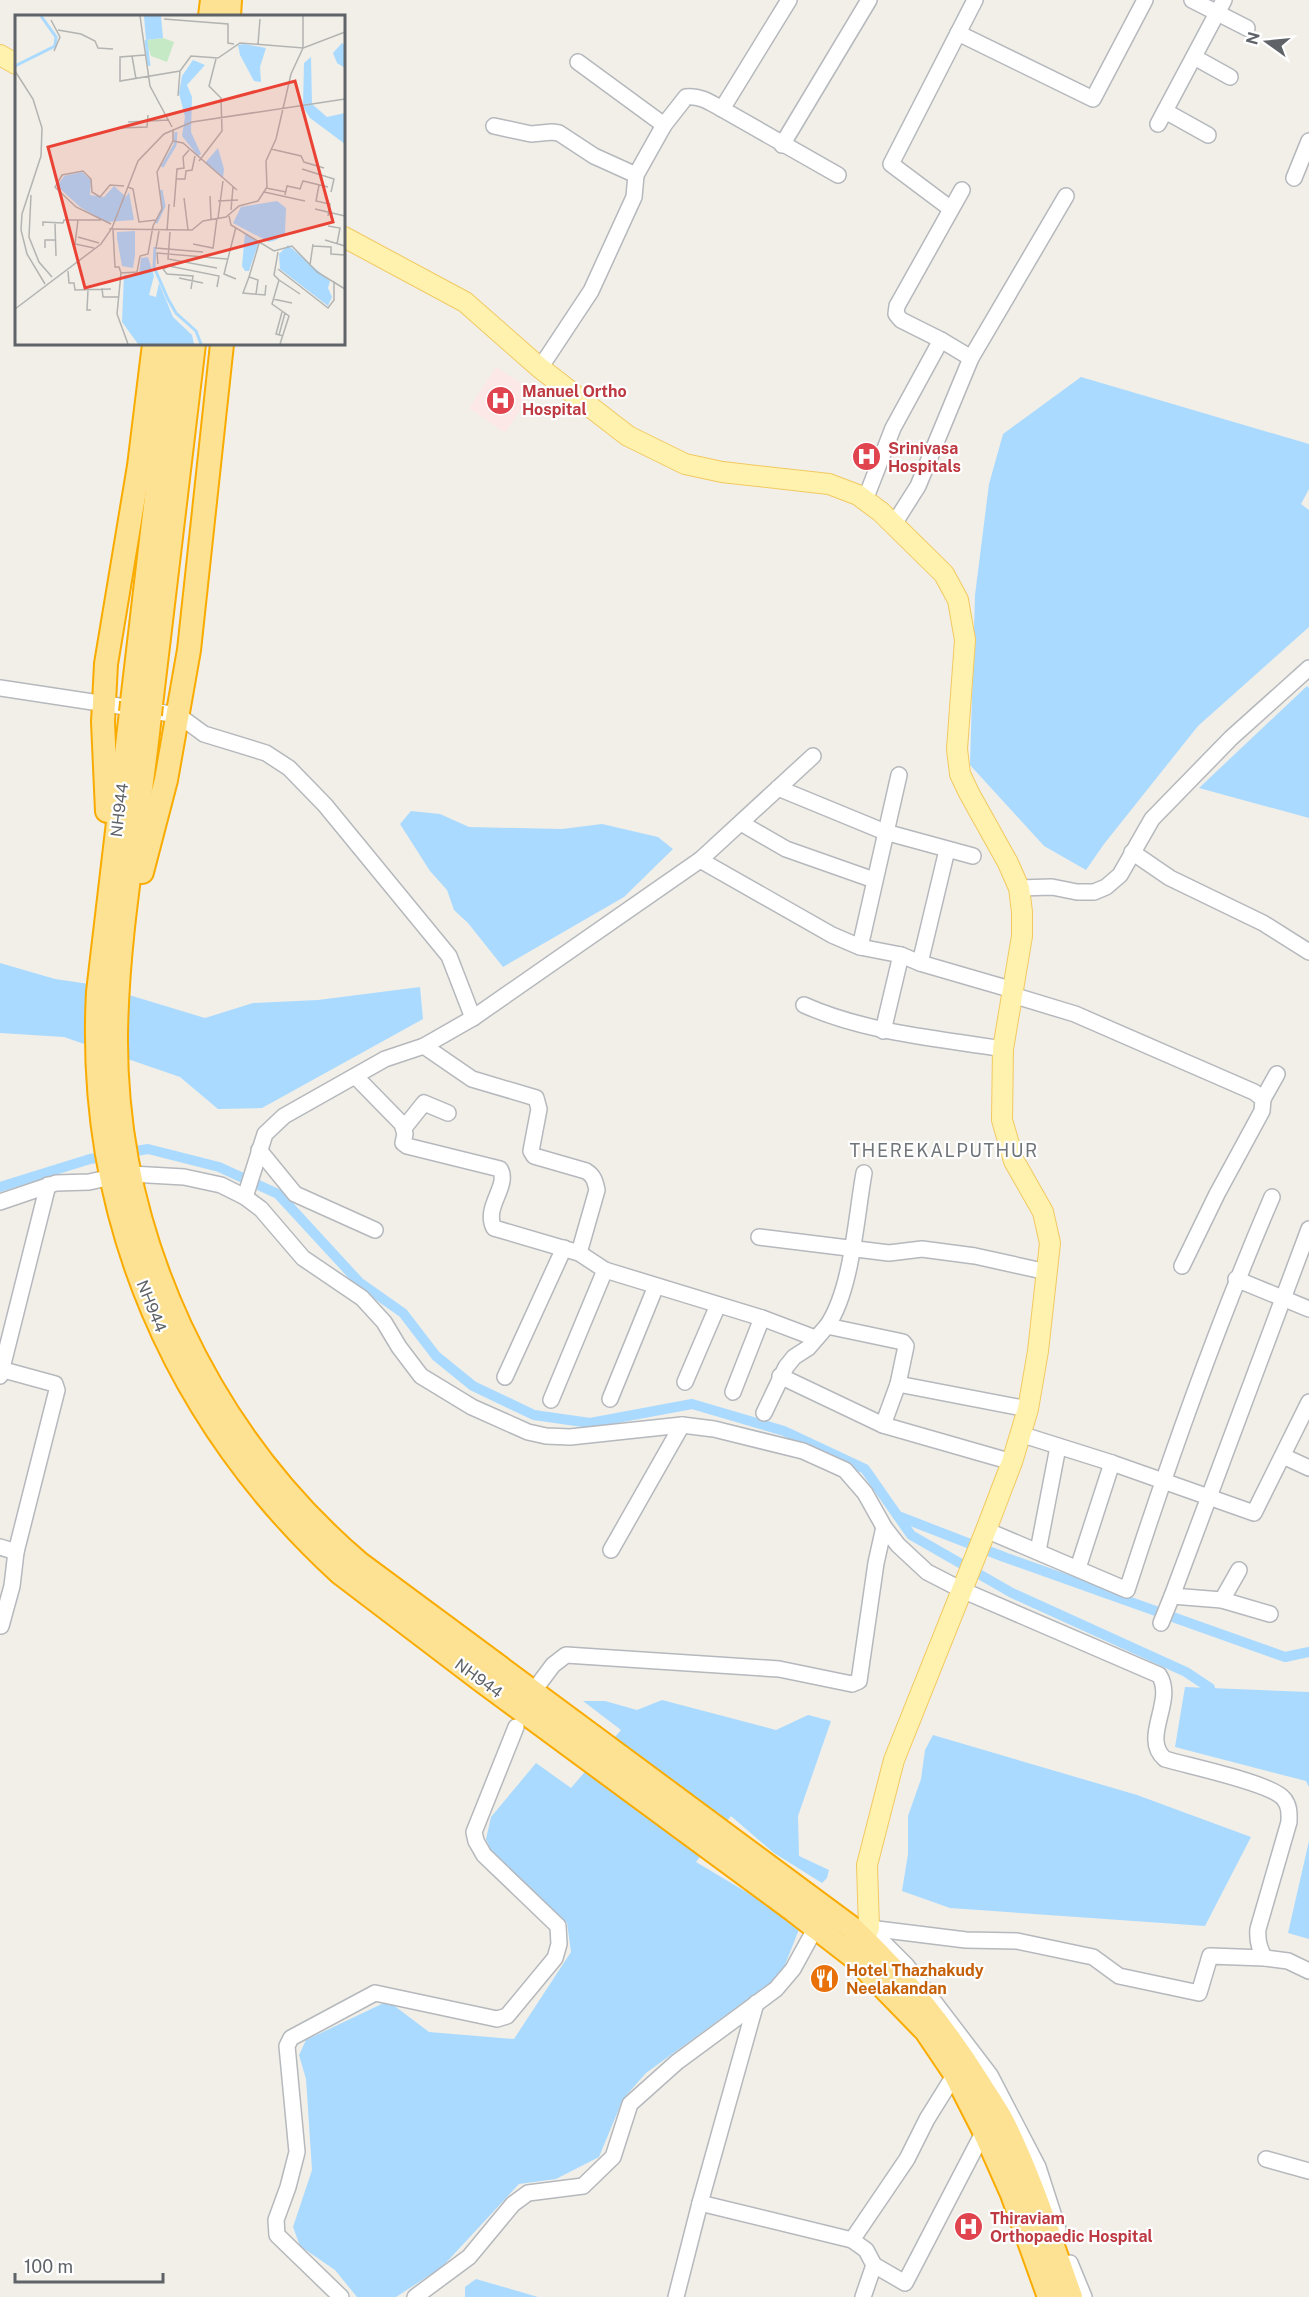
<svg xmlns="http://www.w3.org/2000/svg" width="1309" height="2297" font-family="'Public Sans',sans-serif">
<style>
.medical{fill:#fce8e6}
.water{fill:#aadaff}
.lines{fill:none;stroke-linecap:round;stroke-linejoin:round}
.canal{stroke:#aadaff;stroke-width:10}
.minor-casing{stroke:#b5b8bc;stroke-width:18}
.major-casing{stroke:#f2c960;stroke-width:22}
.highway-casing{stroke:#f9ab00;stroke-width:26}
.minor{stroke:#fff;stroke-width:15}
.major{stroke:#fff2af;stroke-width:20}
.highway{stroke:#fde293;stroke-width:22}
.highway-bridge-casing{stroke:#f9ab00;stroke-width:26;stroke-linecap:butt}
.highway-bridge{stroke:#fde293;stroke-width:22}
.labels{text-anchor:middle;stroke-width:4.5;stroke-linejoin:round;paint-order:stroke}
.health-label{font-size:16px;font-weight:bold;fill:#be3a42;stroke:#fff;text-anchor:start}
.street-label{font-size:16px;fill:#5f6368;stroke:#fff}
.food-label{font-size:16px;font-weight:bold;fill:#c56008;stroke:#fff;text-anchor:start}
.neighbourhood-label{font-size:18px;letter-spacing:1.5px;fill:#70757a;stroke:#fff}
.inset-river{fill:none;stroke:#aadaff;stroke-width:3}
.inset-road{fill:none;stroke:#b3b3b1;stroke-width:1.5}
.view{fill:#ea4335;fill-opacity:0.15;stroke:#ea4335;stroke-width:3}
.inset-edge{fill:none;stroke:#5f6368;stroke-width:3}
</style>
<rect width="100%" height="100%" fill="#f1efe8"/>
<path class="medical" d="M496,367L533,391L505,433L469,408Z"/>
<g class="water">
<path d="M1081,377L1309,444V489L1301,504L1309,510V627L1198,726L1104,844L1086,870L1044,846L970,765L975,595L989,484L1003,434Z"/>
<path d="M1307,686L1309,688V818L1199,788Z"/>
<path d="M411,811L440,814L469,827L562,829L602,824L658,837L673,849L624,897L503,967L468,923L454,910L447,890L430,871L400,824Z"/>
<path d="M0,963L55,979L96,985L205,1018L253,1003L318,1000L420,987L423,1019L262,1108L218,1109L180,1077L64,1037L0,1033Z"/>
<path d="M1185,1687L1309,1692V1787L1306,1781L1175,1747Z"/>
<path d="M662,1700L776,1730L808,1715L831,1721L798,1816L799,1856L829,1870L827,1878L822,1883L774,1853L731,1816L696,1862L748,1893L800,1927L781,1975L646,2073L623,2099L599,2157L556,2179L519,2184L442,2267L396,2297H357L335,2270L300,2246L293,2227L312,2170L306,2079L299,2055L306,2040L388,2001L429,2032L514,2039L571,1952L567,1923L493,1855L486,1839L491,1817L536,1763L571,1788L621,1730L583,1701H605L637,1710Z"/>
<path d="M933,1735L1137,1795L1251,1837L1205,1926L950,1908L902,1891L908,1854V1816L921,1779L925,1750Z"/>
<path d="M1309,1841V1939L1288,1933Z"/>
<path d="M476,2279L538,2297H465V2287Z"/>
</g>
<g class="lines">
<g class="canal">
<path d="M124,1153L148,1149L219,1167L278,1194L359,1282L403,1313L436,1356L473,1386L534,1415L590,1423L692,1404L784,1431L865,1469L911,1535L1012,1593L1186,1672L1210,1688"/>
<path d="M0,1187L90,1159L109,1156"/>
<path d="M898,1516L1004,1557L1285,1657L1309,1652"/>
</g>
<defs>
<g id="minor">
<path d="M1192,0L1247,28"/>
<path d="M958,33L1093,99L1145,0"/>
<path d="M1194,57L1230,77"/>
<path d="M578,62L664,125"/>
<path d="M722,109L838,175"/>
<path d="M1165,111L1208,135"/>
<path d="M1158,124L1224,0"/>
<path d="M494,126L531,134L552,132L559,133L594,156L636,175"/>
<path d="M782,145L869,0"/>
<path d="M1294,178L1309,141"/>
<path d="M962,190L897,306L896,314L901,320L941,340L971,358"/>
<path d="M951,209L891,164L975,0"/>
<path d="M540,368L591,291L634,197L636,175L664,125L686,97C700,95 711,103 722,109L789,0"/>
<path d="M865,500L893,428L941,340"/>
<path d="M894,524L918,486L971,358L1066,196"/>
<path d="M0,688L178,715L204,734L266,753L289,768L325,805L449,956L473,1018"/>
<path d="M778,788L885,832L973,856"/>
<path d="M741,823L786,849L874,880"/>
<path d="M1132,852L1170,878L1263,923L1309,952"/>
<path d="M700,860L832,935L860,947L901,955L920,963L1013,990"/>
<path d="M1019,888L1052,887L1077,892H1094L1106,887L1120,875L1152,819L1231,738L1309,668"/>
<path d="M860,947L899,775"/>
<path d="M920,963L947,850"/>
<path d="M1012,995L1075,1014L1254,1092L1263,1099L1262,1111L1217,1194L1182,1266"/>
<path d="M804,1005C867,1033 936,1038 1003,1049"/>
<path d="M883,1031L901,955"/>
<path d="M424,1046L472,1079L536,1098L539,1109L531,1151L534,1156L586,1171C594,1176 595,1181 597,1190L579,1253"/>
<path d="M356,1077L402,1124L405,1134L403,1143L407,1146L500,1169C510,1186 483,1207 494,1228L579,1253L605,1270L762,1318L815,1338"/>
<path d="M1263,1099L1277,1074"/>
<path d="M404,1128L424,1103L448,1113"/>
<path d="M259,1150L295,1194L375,1230"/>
<path d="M131,1174L184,1177L221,1185L245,1197L261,1209L303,1258L362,1298L384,1322L399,1347L421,1376L472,1407L528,1432L546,1436L570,1437L682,1425L714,1429L803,1451L845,1470L865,1493L884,1527L898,1545L927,1572L962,1590L1159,1675C1176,1701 1140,1738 1165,1759C1188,1766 1272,1783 1284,1799C1290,1807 1289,1814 1289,1822L1258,1929C1257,1940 1259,1949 1265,1958L1288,1961L1309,1971"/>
<path d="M245,1197L265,1134L284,1116L385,1059L424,1046L473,1018L700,860L813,756"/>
<path d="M0,1202L56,1183L89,1182L112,1177"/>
<path d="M759,1237L889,1253L922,1249L975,1256L1047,1272"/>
<path d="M1236,1279L1309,1309"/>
<path d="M827,1326C852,1290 856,1217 864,1173"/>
<path d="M0,1369L55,1384L57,1390L16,1552L12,1586L1,1626"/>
<path d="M0,1376L48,1185"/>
<path d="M780,1376L883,1425L1012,1462"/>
<path d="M505,1377L564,1248"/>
<path d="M685,1382L718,1305"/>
<path d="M733,1392L762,1318"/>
<path d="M610,1399L656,1286"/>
<path d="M551,1400L605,1270"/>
<path d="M764,1413L786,1367L794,1357L808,1348L827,1326L903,1342L906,1346L898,1384"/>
<path d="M883,1425L898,1384L1028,1409"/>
<path d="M1020,1434L1112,1463L1254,1513L1309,1402"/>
<path d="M1283,1456L1309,1468"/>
<path d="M986,1530L1127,1590C1170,1457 1217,1325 1272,1197"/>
<path d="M0,1547L16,1552"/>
<path d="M611,1550L682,1425"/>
<path d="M1038,1551L1058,1447"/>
<path d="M1078,1568L1112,1463"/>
<path d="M1222,1600L1239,1570"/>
<path d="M1270,1614L1222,1600L1172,1596L1309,1229"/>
<path d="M1161,1623L1172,1596"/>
<path d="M532,1693L553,1665L566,1655L779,1669L852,1684L859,1681L876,1563L884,1527"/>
<path d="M869,1928L966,1940L1017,1941L1093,1957L1119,1976L1199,1993L1210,1956L1265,1958"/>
<path d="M869,1928L906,1965L990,2075L1038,2167L1058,2229"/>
<path d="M1266,2159L1309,2171"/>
<path d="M700,2203L852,2240L866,2250L874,2265L905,2283L984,2131"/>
<path d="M852,2240L907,2159L927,2119L955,2074"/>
<path d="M1070,2263L1084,2297"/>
<path d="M341,2297L277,2235L276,2220L288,2187L297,2152L287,2046L291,2038L375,1993L497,2019L507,2016L555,1958L559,1944L558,1926L484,1855L476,1841L474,1832L516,1727"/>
<path d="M415,2297L469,2257L513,2204L528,2193L583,2186L613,2157L630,2104L677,2062L776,1989L793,1969L816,1927"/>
<path d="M676,2297L700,2203L756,2003"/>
<path d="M863,2297L874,2265"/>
</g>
<g id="major">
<path d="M0,55L16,64"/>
<path d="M344,237L465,302L540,368L628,436L685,464L722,472L829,484L858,495L881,512L944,574L958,600L965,640L957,749L960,774L969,793L1008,863L1019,888L1022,912V936L1003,1049L1002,1120L1014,1161L1043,1212L1050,1243L1038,1351L1028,1409L1012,1462L986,1530L894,1760L867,1865L869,1928L858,1953"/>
</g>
<g id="highway">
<path d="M210,16L212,0"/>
<path d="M229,16L230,0"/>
<path d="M132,702L174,344"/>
<path d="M151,705L194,344"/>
<path d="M131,712L98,992C86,1218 175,1421 340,1573L482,1681L793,1910L855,1958L926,2031L955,2074L984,2131L1012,2194L1049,2297"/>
<path d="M150,715C139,822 117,929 116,1037C115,1237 208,1434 359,1563L852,1928C901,1974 943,2026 979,2083C987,2096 996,2109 1003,2122C1031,2178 1050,2239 1071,2297"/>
<path d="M107,811L103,722L106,664L139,466L154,344"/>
<path d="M142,872L166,780L189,650L222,344"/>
</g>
</defs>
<use href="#minor" class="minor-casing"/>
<use href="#major" class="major-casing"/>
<use href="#highway" class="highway-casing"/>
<use href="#minor" class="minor"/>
<use href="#major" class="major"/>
<use href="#highway" class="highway"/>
<defs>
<g id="highway-bridge">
<path d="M131,712L132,702"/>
<path d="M150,715L151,705"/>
</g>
</defs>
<use href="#highway-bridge" class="highway-bridge-casing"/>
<use href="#highway-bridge" class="highway-bridge"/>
</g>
<defs>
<symbol id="hospital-disc" viewBox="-11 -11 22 22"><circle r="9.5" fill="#e0444e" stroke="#fff"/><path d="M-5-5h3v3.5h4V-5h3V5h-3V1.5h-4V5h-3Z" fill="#fff"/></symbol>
<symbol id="restaurant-disc" viewBox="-11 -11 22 22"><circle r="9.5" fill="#e8710a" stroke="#fff"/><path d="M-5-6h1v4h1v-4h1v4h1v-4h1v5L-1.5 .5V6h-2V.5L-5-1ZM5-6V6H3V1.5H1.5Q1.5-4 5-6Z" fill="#fff"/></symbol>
</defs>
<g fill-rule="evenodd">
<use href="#hospital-disc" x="484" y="384" width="33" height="33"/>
<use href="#hospital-disc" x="850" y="440" width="33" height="33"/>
<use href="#restaurant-disc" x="808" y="1962" width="33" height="33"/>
<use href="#hospital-disc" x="952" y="2210" width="33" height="33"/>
</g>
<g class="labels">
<g class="health-label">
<text x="522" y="397">Manuel Ortho<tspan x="522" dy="18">Hospital</tspan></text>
<text x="888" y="454">Srinivasa<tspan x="888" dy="18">Hospitals</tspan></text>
<text x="990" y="2224">Thiraviam<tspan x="990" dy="18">Orthopaedic Hospital</tspan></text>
</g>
<g class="street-label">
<text transform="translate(119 810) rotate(-83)" y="6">NH944</text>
<text transform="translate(152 1306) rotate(68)" y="6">NH944</text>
<text transform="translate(479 1678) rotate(36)" y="6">NH944</text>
</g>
<g class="food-label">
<text x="846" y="1976">Hotel Thazhakudy<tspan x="846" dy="18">Neelakandan</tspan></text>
</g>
<g class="neighbourhood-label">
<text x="944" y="1157">THEREKALPUTHUR</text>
</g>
</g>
<g transform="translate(15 15)">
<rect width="330" height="330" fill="#f1efe8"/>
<path d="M148,23L159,27L152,47L136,41L131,25Z" fill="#c5e8c5"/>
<path d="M129,1H146L148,23L131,25ZM327,28L330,30V53L322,48L318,38ZM229,29L251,33L245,52L246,67L239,66L225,40L223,30ZM296,42L297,89L312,102L330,98V129L295,103L288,92L289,48ZM178,45L190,50L172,70L177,82L176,117L186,139L183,141L167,121L170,102L164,78L167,61ZM203,133L209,154L208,163L190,148ZM67,157L76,165L75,180L89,182L99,171L111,182L114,177L119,205L90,207L65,192L42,171L49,161ZM262,186L271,193L270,219L261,225L254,227L218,208L226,192ZM120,216V240L118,253L107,251L102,223V217ZM230,218L244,226L234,256H230L227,251ZM273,230L315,266L313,273L317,282L313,291L265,254L264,239ZM133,242L139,261L134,280L141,282L144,268L158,302L177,320L179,329H123L107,307L109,260H124L126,243Z" fill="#aadaff"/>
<path class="inset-river" d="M131,25L134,51M0,51L40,31L41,22L26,1M147,152L160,130L161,117M141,208L149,191L146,175M140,232L139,252L153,284L161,298L181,316L186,329"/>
<path class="inset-road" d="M125,1L135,71L157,112M149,4L213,9V28L219,29M36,5L45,22L39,36M43,15L66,19L80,26L83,33L98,34M243,29L245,4M130,40L105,42V66L165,56L176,41L203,43L225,28L288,33V1M117,41L121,64M0,56L18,84L27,113L26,141L7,199L6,215L12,239L30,269M163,81L165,56M113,107L154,105M105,113L132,112L133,100M158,126L168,128L222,175M256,134L286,141L289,147L309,153M184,146L207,116L206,83L194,71L201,44M287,154L319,164L316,177M162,164H170L171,156L177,155L180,141M304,170L301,186L315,189L313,201M113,172L118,174L124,207L141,205M251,173L271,177M285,174L288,166L313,172M249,177L290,186M16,180L14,222L24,247L37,262M270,180L272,171L286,174M195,181L196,204M169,183L173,215M203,186L223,185M159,192L162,154L169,153L168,142L174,135M300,194L330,201M216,195L218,172M214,201L216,210L259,236L277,231L302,257L330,274M203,203L208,166M63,205L60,229L79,233M40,208L41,241M96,209L61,192L40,172L47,160L68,156L76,164L77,177L85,182L95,170L109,171M28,211V207L48,208L49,205H86M313,211L325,213L322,229M221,212L209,259L221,264M94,214L177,215L188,206L211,202L224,191L243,186L252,172L251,146L261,124L276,59L288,33L330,17M98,215L100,252H104L106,258M144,216L141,233L188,237M152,216L154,189M155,217L153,244L202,253M63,222L84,228M310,225L330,231M178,229L198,233L202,203M298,231L316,232V239L330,240M30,233V225H40M263,237L259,260L264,265L257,289L274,301L265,329M143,249L142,238L212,244M295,250L298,229M148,254L154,251L204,261L202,272M148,254L152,259L178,261L176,274M263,254L313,293L319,285V266M53,256L54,268H59L60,275L96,274M234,262L228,278L250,280L251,270M164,263L188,268M264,265L285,279M87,273L88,282H104M73,275L72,295H76M241,279L243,265L234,262L245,225M258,284L277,288M0,294L86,229L97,213L123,146L149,119L177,107L330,84M267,297L261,319L268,321M264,320L270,298M113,329L102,299L106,258L122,257L125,241L133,239L138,211L147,194L142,157L158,126V114"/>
<path class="view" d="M280,66L318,207L70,273L33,132Z"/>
<rect width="330" height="330" class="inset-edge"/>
</g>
<g transform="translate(1267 42) rotate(285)" stroke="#ffffff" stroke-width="4.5" paint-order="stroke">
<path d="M0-4.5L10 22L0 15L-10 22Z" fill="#5f6368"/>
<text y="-9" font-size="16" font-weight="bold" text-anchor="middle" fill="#5f6368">N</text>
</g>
<path d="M15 2273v9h148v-9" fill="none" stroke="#5f6368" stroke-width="3"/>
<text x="24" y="2273" font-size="18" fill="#5f6368" stroke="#ffffff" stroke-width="4.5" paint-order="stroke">100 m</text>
</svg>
